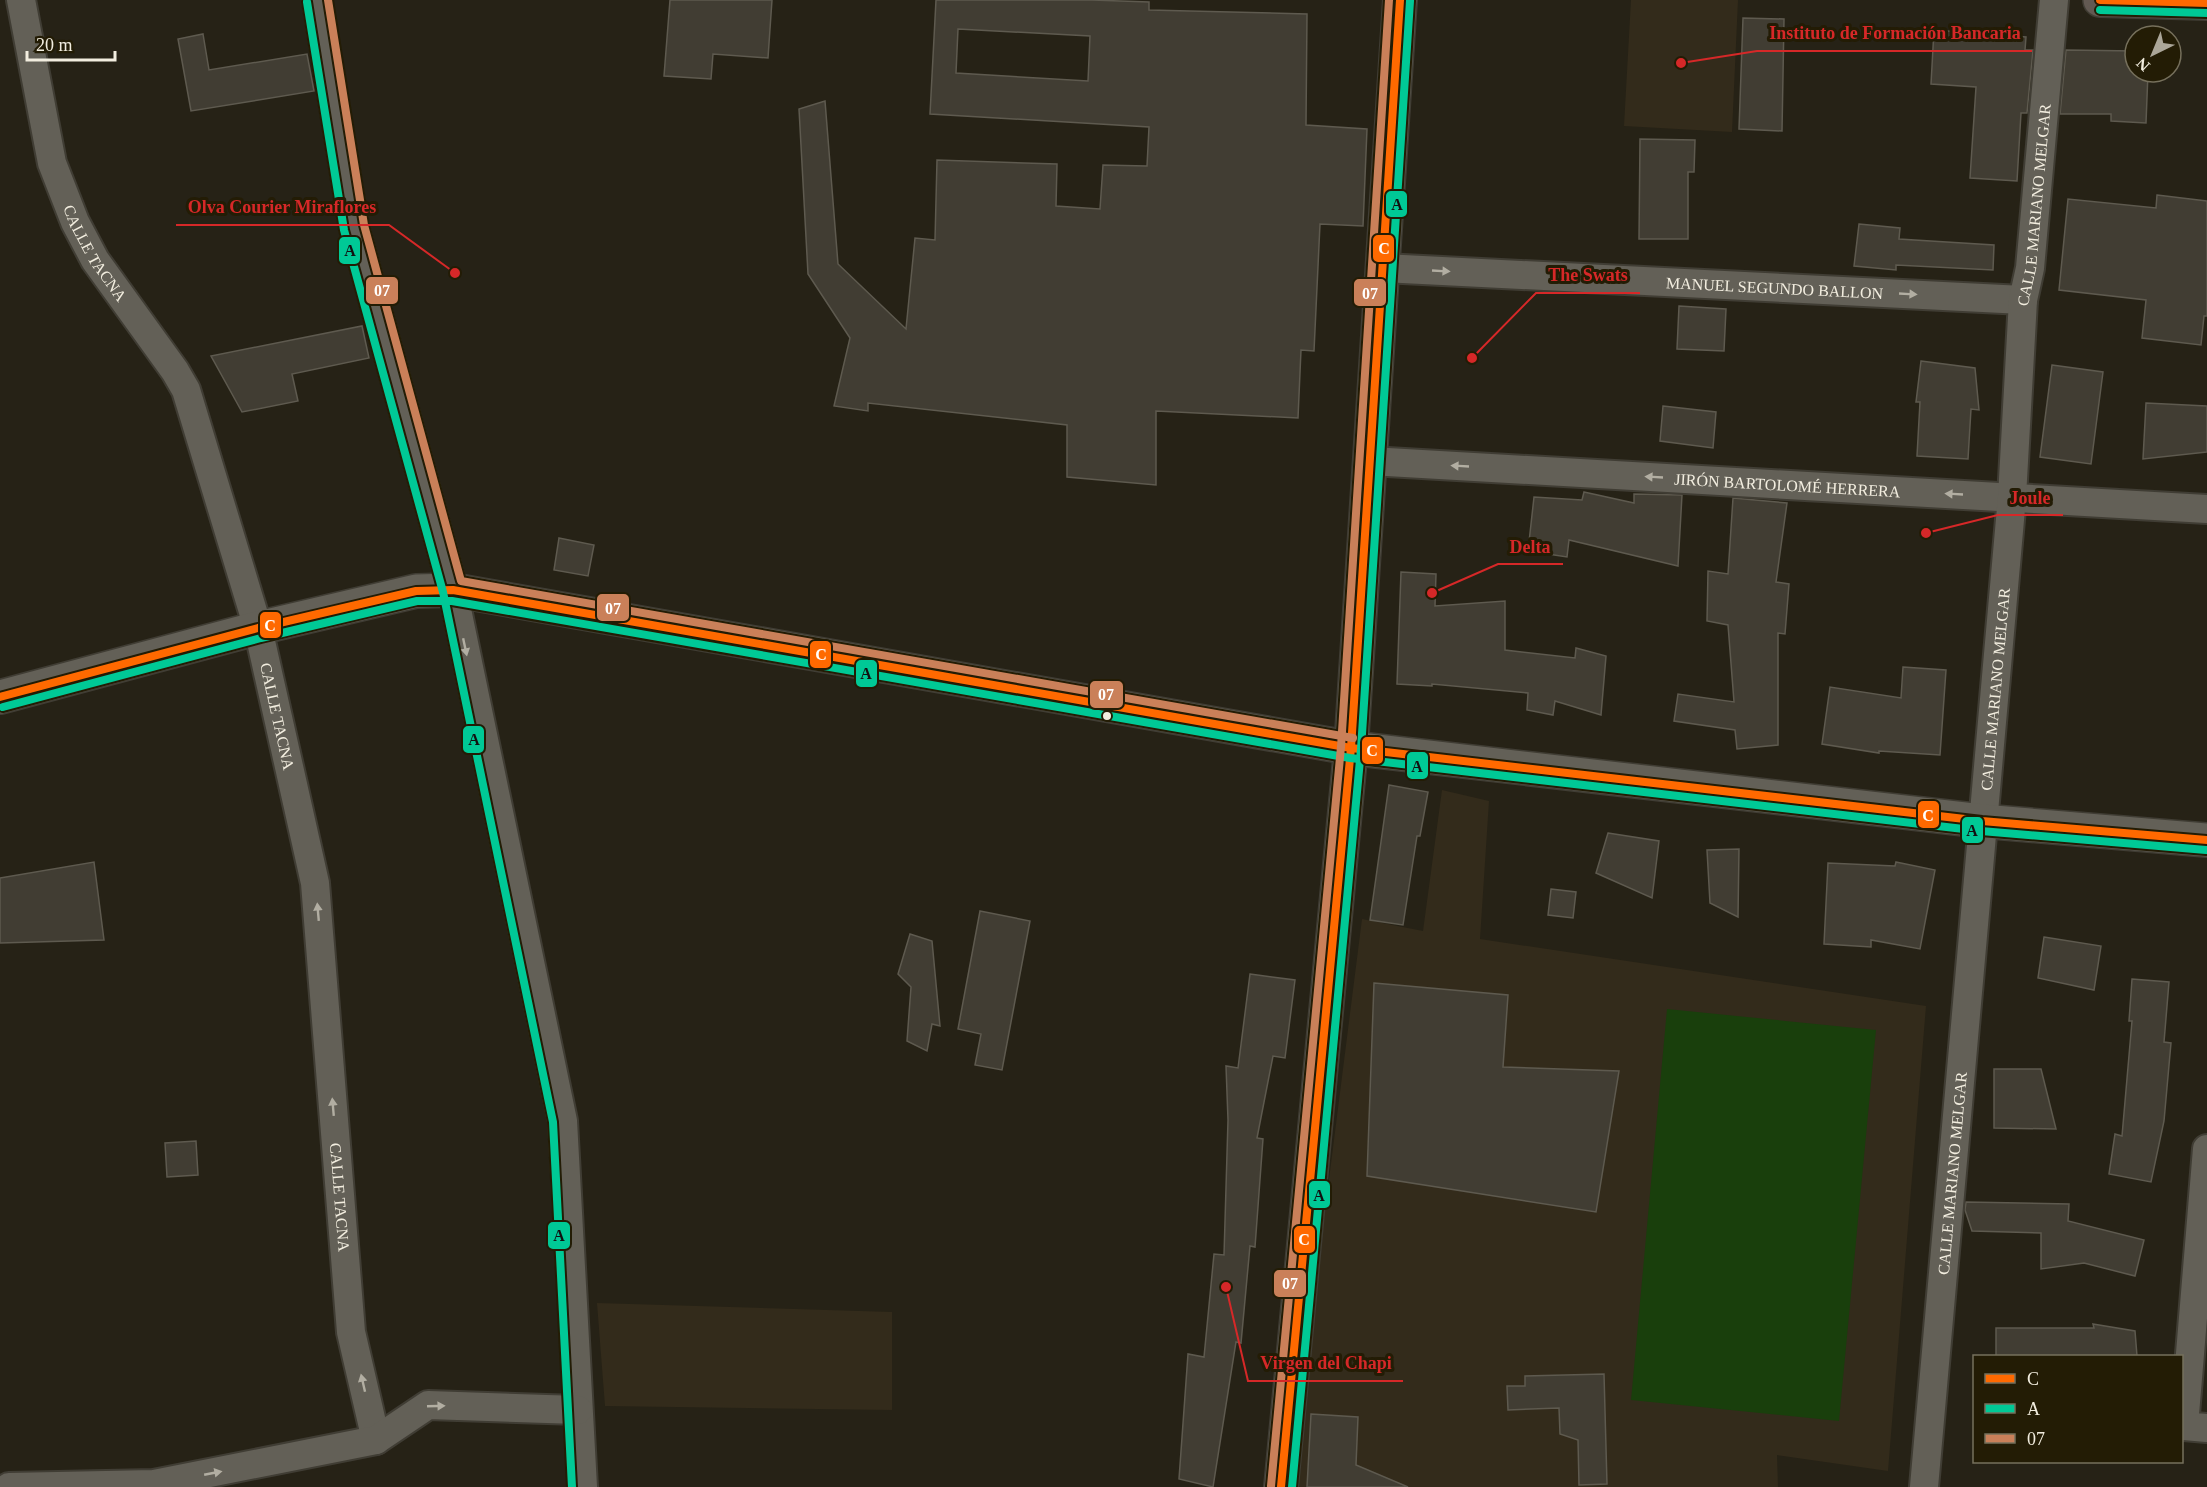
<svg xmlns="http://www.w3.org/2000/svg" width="2207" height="1487" font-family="'Times New Roman',serif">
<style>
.education{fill:#332b1b}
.green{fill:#193f0c}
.building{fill:#413d33;stroke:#5e5a4f;stroke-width:1.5;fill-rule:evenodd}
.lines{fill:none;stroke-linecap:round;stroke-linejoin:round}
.minor-casing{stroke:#403d34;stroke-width:32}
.tertiary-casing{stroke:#403d34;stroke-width:36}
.secondary-casing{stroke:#403d34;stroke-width:36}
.minor{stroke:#636057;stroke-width:28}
.tertiary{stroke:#636057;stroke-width:33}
.secondary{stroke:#625952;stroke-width:33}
.bus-1-casing{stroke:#231c05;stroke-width:12}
.bus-2-casing{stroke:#231c05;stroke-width:12}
.bus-3-casing{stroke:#231c05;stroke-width:12}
.bus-1{stroke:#ff6900;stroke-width:8}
.bus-2{stroke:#00c996;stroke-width:8}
.bus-3{stroke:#ca8059;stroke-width:8}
.oneway{fill:#b2aea2}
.bus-dot{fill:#f2eddf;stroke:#231c05;stroke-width:2}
.labels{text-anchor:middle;stroke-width:6;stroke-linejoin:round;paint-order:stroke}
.street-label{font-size:16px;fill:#f2eddf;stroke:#231c05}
.leader{fill:none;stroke:#d62828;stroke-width:2}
.callout-dot{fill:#d62828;stroke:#231c05;stroke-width:2}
.callout-label{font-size:18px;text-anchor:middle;font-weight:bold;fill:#d62828;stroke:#231c05;stroke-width:6;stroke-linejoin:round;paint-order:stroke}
.line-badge{stroke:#231c05;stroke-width:2}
.badge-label{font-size:16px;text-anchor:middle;font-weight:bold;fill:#fff}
.pale-badge-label{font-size:16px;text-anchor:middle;font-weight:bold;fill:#111}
</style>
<rect width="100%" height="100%" fill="#262216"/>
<g class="education">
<path d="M1631,0H1738L1732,132L1624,126Z"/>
<path d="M1442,790L1489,801L1480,939L1926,1006L1888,1471L1777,1455L1778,1487H1290L1362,919L1423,931Z"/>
<path d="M597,1303L892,1312V1410L605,1406Z"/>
</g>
<path class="green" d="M1667,1009L1876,1030L1839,1421L1631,1400Z"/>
<g class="building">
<path d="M670,0H772L768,58L713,54L711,79L664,76Z"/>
<path d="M936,0H1092L1149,2V10L1307,14L1306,125L1367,129L1363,226L1320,224L1314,351L1301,350L1298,418L1156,411V485L1067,477V425L868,403V411L834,406L850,338L808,274L799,109L825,101L838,264L906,329L915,238L935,240L937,160L1057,164L1056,206L1100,209L1103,165L1147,166L1149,127L930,114ZM958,29L1090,36L1088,81L956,73Z"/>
<path d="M1743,18L1784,19L1782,131L1739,129Z"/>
<path d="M1934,30L2026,37L2025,50H2033L2027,113H2021L2017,181L1970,178L1976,87L1931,84Z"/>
<path d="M203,34L209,70L307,54L314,91L191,111L178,39Z"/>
<path d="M2066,50L2135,51V72H2148L2146,123L2111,121V114H2060Z"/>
<path d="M1640,139L1695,140L1694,172H1688V239H1639Z"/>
<path d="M2157,195L2207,201V316H2204L2201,345L2142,338L2146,300L2059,290L2068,199L2156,208Z"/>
<path d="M1859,224L1900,228L1899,239L1994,245L1993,270L1896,265V270L1854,266Z"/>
<path d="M1679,306L1726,309L1724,351L1677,349Z"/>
<path d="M362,326L369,358L292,374L298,401L242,412L211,356Z"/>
<path d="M1921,361L1975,368L1979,410L1971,409L1968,459L1917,456L1920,402H1916Z"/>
<path d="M2052,365L2103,372L2091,464L2040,457Z"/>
<path d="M2146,403L2207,406V452L2143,459Z"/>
<path d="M1663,406L1716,412L1713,448L1660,441Z"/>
<path d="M1584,492L1634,503V494L1682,495L1678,566L1569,540L1567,557L1528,551L1534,497L1582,500Z"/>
<path d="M1733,498L1787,503L1776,582L1789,584L1785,634L1778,633V745L1737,749L1735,730L1674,721L1678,694L1734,702L1728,625L1707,621L1708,571L1728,574Z"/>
<path d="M559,538L594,545L588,576L554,570Z"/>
<path d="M1401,572L1436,574L1435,606L1505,601V650L1575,658L1576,648L1606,656L1601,715L1555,701L1553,715L1527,710L1528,693L1432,684V686L1397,684Z"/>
<path d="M1903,667L1946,670L1940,755L1879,751V753L1822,744L1830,687L1901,698Z"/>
<path d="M1389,785L1428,792L1420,836H1417L1403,925L1370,920Z"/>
<path d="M1608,833L1659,841L1652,898L1596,873Z"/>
<path d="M1739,849L1738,917L1710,903L1707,850Z"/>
<path d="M94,862L104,940L0,943V878Z"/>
<path d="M1896,862L1935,870L1920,949L1871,940V947L1824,944L1828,863L1895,866Z"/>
<path d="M1551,889L1576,892L1573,918L1548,915Z"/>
<path d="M980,911L1030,921L1002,1070L975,1065L981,1034L958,1029Z"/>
<path d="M910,934L932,941L940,1026L932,1024L927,1051L907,1041L911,987L898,974Z"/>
<path d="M2044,937L2101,946L2094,990L2038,978Z"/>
<path d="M1250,974L1295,980L1285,1058L1273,1056L1257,1138L1263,1139L1255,1247L1250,1246L1241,1343L1236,1342L1213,1487L1179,1479L1188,1354L1204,1357L1214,1254L1224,1255L1228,1120L1226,1066L1238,1068Z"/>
<path d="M2132,979L2169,982L2164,1042L2171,1043L2164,1121L2151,1182L2109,1174L2115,1134L2122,1136L2132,1021H2129Z"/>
<path d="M1374,983L1508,995L1503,1067L1619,1071L1596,1212L1367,1176Z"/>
<path d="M1994,1069H2041L2056,1129L1994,1128Z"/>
<path d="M196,1141L198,1175L167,1177L165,1143Z"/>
<path d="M1966,1202L2069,1204L2068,1221L2144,1240L2135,1276L2084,1263L2041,1269V1233L1972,1231L1965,1210Z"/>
<path d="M2093,1324L2135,1331L2137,1356H1996V1328H2094Z"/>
<path d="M1604,1374L1607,1484L1579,1485L1578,1440L1560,1434L1559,1408L1508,1410L1507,1386H1525V1376Z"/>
<path d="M1311,1414L1358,1417L1356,1465L1408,1487H1307Z"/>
</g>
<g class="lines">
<defs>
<g id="minor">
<path id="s1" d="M21,0L52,163L75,222L95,260L175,371L186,390L258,628L315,883L351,1332L376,1440"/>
<path d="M317,0L354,227L453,590L563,1121L583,1487"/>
<path id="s2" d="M1383,268L2023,300"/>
<path id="s3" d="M1370,461L2207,509"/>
<path d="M2207,1149L2184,1426L2207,1428"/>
<path d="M9,1487L154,1484L376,1440L428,1405L578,1410"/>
<path id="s4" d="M1924,1487L2012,497L2023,300L2030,268L2054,0"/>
</g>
<g id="tertiary">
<path d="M0,697L258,628L416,591L453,590L1351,748L1982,821L2207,840"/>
<path d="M1281,1487L1351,748L1400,0"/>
</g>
<path id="secondary" d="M2100,0L2207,3"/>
</defs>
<use href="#minor" class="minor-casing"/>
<use href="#tertiary" class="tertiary-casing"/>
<use href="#secondary" class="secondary-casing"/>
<use href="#minor" class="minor"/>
<use href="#tertiary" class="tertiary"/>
<use href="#secondary" class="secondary"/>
<defs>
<g id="bus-1">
<path d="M2100,0L2207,3"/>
<path d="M0,697L258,628L416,591L453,590L1351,748L1982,821L2207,840"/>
<path d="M1281,1487L1351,748L1400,0"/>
</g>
<g id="bus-2">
<path d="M307,2L344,230L443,592L553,1122L572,1487"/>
<path d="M2100,10L2207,13"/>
<path d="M3,707L261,638L417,601H452L1350,758L1981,831L2206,850"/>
<path d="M1292,1487L1361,749L1410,1"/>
</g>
<g id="bus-3">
<path d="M328,0L364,225L461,581L1353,738"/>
<path d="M1271,1486L1341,747L1389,0"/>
</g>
</defs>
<use href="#bus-1" class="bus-1-casing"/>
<use href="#bus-2" class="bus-2-casing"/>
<use href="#bus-3" class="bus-3-casing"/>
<use href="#bus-1" class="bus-1"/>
<use href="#bus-2" class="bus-2"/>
<use href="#bus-3" class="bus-3"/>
</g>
<defs><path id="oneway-solid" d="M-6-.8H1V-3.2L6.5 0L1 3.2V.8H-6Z" transform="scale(1.5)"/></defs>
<g class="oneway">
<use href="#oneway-solid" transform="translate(1441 271) rotate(3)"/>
<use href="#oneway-solid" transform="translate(1908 294) rotate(3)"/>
<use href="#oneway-solid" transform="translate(1460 466) rotate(-177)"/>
<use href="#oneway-solid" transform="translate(1654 477) rotate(-177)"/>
<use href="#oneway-solid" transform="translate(1954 494) rotate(-177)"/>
<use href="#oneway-solid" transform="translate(465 647) rotate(78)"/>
<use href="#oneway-solid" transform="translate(318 912) rotate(-95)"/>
<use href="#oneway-solid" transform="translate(333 1107) rotate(-95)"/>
<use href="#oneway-solid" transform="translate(363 1383) rotate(-103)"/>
<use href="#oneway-solid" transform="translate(436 1406) rotate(-2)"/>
<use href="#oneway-solid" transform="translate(213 1473) rotate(-11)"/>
</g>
<circle class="bus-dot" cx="1107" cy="716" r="5"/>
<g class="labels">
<g class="street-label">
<text dy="6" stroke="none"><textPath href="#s4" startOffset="1287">CALLE MARIANO MELGAR</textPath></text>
<text dy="6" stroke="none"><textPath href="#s1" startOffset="266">CALLE TACNA</textPath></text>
<text dy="6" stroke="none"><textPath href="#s2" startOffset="392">MANUEL SEGUNDO BALLON</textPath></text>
<text dy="6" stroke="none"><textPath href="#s3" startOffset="418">JIRÓN BARTOLOMÉ HERRERA</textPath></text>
<text dy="6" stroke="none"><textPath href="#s4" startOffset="801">CALLE MARIANO MELGAR</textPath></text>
<text dy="6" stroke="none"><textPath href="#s1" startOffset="770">CALLE TACNA</textPath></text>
<text dy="6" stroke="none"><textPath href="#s4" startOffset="315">CALLE MARIANO MELGAR</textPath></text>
<text dy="6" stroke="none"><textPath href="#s1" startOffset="1256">CALLE TACNA</textPath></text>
</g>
</g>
<path class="leader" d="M1681 63L1757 51H2032M455 273L389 225H176M1472 358L1536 293H1640M1926 533L1998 515H2063M1432 593L1498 564H1563M1226 1287L1248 1381H1403"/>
<g class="callout-dot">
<circle cx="1681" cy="63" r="6"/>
<circle cx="455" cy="273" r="6"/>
<circle cx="1472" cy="358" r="6"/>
<circle cx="1926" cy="533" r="6"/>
<circle cx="1432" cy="593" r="6"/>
<circle cx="1226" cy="1287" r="6"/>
</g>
<g class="callout-label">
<text x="1895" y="39">Instituto de Formación Bancaria</text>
<text x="282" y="213">Olva Courier Miraflores</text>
<text x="1588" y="281">The Swats</text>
<text x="2030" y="504">Joule</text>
<text x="1530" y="553">Delta</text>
<text x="1326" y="1369">Virgen del Chapi</text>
</g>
<g class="line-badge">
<rect x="1385" y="190" width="23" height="28" rx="6" fill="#00c996"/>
<rect x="1372" y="234" width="23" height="29" rx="6" fill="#ff6900"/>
<rect x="338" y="236" width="23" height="29" rx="6" fill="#00c996"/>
<rect x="365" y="276" width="34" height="29" rx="6" fill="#ca8059"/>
<rect x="1353" y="278" width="34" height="29" rx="6" fill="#ca8059"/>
<rect x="596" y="593" width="34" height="29" rx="6" fill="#ca8059"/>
<rect x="259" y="611" width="23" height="28" rx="6" fill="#ff6900"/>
<rect x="809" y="640" width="23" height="29" rx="6" fill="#ff6900"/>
<rect x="855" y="659" width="23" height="29" rx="6" fill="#00c996"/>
<rect x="1089" y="680" width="35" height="29" rx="6" fill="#ca8059"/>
<rect x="462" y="725" width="23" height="29" rx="6" fill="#00c996"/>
<rect x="1361" y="736" width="23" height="29" rx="6" fill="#ff6900"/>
<rect x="1406" y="751" width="23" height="29" rx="6" fill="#00c996"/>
<rect x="1917" y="800" width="23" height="29" rx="6" fill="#ff6900"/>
<rect x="1961" y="816" width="23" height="28" rx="6" fill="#00c996"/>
<rect x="1308" y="1180" width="23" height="29" rx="6" fill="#00c996"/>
<rect x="547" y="1221" width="24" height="29" rx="6" fill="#00c996"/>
<rect x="1293" y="1225" width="23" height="29" rx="6" fill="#ff6900"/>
<rect x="1273" y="1269" width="34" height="29" rx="6" fill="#ca8059"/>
</g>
<g class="badge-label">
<text x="1384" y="254">C</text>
<text x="382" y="296">07</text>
<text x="1370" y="299">07</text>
<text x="613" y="614">07</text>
<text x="270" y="631">C</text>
<text x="821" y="660">C</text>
<text x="1106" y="700">07</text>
<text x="1372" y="756">C</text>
<text x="1928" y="821">C</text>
<text x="1304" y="1245">C</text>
<text x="1290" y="1289">07</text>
</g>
<g class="pale-badge-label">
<text x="1397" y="210">A</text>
<text x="350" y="256">A</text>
<text x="866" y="679">A</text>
<text x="474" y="745">A</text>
<text x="1417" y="772">A</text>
<text x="1972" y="836">A</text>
<text x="1319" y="1201">A</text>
<text x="559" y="1241">A</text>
</g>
<rect x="1973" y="1355" width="210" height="108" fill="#231c05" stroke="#76705c" stroke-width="1.5"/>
<rect x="1985" y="1374" width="30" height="9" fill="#ff6900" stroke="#76705c" stroke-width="1.5"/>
<text x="2027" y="1385" font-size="18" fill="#f2eddf">C</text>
<rect x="1985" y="1404" width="30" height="9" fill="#00c996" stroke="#76705c" stroke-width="1.5"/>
<text x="2027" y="1415" font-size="18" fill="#f2eddf">A</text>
<rect x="1985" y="1434" width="30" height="9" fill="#ca8059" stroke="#76705c" stroke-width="1.5"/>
<text x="2027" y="1445" font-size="18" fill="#f2eddf">07</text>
<g transform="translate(2153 54) rotate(223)"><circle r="28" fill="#231c05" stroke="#76705c" stroke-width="1.5"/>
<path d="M0-4.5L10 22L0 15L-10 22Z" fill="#aba699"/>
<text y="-9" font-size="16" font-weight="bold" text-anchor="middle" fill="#f2eddf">N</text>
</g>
<path d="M27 51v9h88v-9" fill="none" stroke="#f2eddf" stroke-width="3"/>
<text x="36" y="51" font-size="18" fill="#f2eddf" stroke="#231c05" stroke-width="4.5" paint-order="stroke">20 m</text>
</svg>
